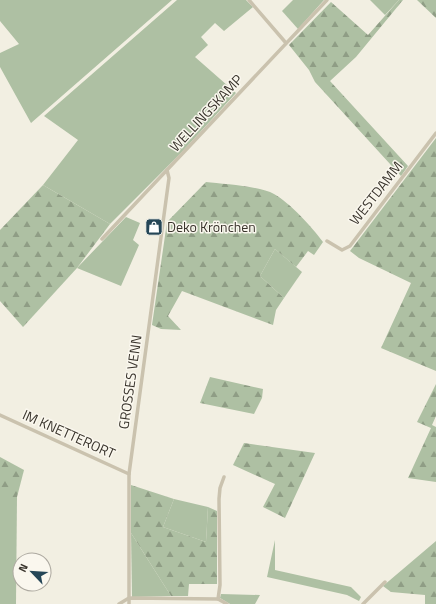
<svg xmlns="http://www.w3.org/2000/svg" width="436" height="604" font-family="'Titillium Web',sans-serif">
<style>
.green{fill:#aec0a3}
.forest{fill:url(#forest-firs)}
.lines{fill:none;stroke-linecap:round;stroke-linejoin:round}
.minor{stroke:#cac2ae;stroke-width:3.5}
.labels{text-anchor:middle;stroke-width:3;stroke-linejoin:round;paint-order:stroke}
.street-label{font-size:14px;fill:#39342c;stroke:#faf7ee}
.poi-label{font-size:14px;fill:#39342c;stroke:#faf7ee;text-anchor:start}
</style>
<defs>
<pattern id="forest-firs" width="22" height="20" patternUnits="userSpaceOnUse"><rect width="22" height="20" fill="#aec0a3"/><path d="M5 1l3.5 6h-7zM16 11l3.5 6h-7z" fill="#8f9d85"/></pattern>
</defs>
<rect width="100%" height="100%" fill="#f2efe2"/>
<g class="green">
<path d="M0,0H172L31,123L0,67V53L19,44L0,21Z"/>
<path d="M177,0H246L253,7L224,31L215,23L201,37L208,45L195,57L236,93L179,155L110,224L43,185L78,140L44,116Z"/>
<path d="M293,0H324L298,29L282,11Z"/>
<path d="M370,0H399L385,15Z"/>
<path d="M126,217L140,223L133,240L139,245L121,286L77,268Z"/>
<path d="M275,249L302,272L284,298L260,276Z"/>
<path d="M0,497H17L16,604H0Z"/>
<path d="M174,499L208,507L206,542L163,527Z"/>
<path d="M131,533L171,596L132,597Z"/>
<path d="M275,540V570L351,587L361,597L359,601L347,595L267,577Z"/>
<path d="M221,594L260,595L255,604H230L220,598Z"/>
</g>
<g class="forest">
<path d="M399,0H403L356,57L330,81L408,166L401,176L315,82L309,70L289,45L331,2L368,35Z"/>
<path d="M417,0H436V18Z"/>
<path d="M436,138V371L381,348L411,283L359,258L350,251Z"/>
<path d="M206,182C223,184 260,186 274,194C289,202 313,228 323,242L314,255L308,251L296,267L275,249L260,276L284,298L276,310L273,325L182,291L168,316L181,330L161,329L152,325L167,222Z"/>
<path d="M43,185L110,224L77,268L23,327L0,301V230Z"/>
<path d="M210,377L263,389L262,398L254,414L200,403Z"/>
<path d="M436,384V416L432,425L436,427V482L408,478L431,428L417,422Z"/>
<path d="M244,443L315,453L285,518L263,507L275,484L233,465Z"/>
<path d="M0,457L24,470L17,497H0Z"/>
<path d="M131,485L174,499L163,527L206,542L208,507L217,511V584H189L188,596H171L131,533Z"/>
<path d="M436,541V604H425V595L391,592L383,586Z"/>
</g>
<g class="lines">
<g class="minor">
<path d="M249,0L286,43"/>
<path d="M102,239L327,0"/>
<path d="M327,241L342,250L350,246L436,133"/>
<path d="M0,415L129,474"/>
<path d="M218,599L220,585L219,499L220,488L224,477"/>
<path d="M119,604L129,598L218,599L227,604"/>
<path d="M129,604V474L169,178L167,170"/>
<path d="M363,604L385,582"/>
</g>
</g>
<defs>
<symbol id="shop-square" viewBox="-11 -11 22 22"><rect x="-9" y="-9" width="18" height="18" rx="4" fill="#254657" stroke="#faf7ee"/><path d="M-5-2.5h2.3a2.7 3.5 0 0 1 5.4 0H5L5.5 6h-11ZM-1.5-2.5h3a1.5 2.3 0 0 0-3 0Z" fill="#fff"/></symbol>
</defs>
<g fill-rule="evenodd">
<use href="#shop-square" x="144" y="217" width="20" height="20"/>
</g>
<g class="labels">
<g class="street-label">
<text transform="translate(206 113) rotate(-47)" y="5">WELLINGSKAMP</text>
<text transform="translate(376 193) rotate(-52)" y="5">WESTDAMM</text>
<text transform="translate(130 382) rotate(-82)" y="5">GROSSES VENN</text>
<text transform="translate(69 434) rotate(24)" y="5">IM KNETTERORT</text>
</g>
<g class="poi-label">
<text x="167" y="232">Deko Krönchen</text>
</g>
</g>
<g transform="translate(32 572) rotate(295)"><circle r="19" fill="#faf7ee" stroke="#ada9a0"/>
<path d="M0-3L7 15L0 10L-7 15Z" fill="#254657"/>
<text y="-6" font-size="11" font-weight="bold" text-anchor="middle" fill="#39342c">N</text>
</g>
</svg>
